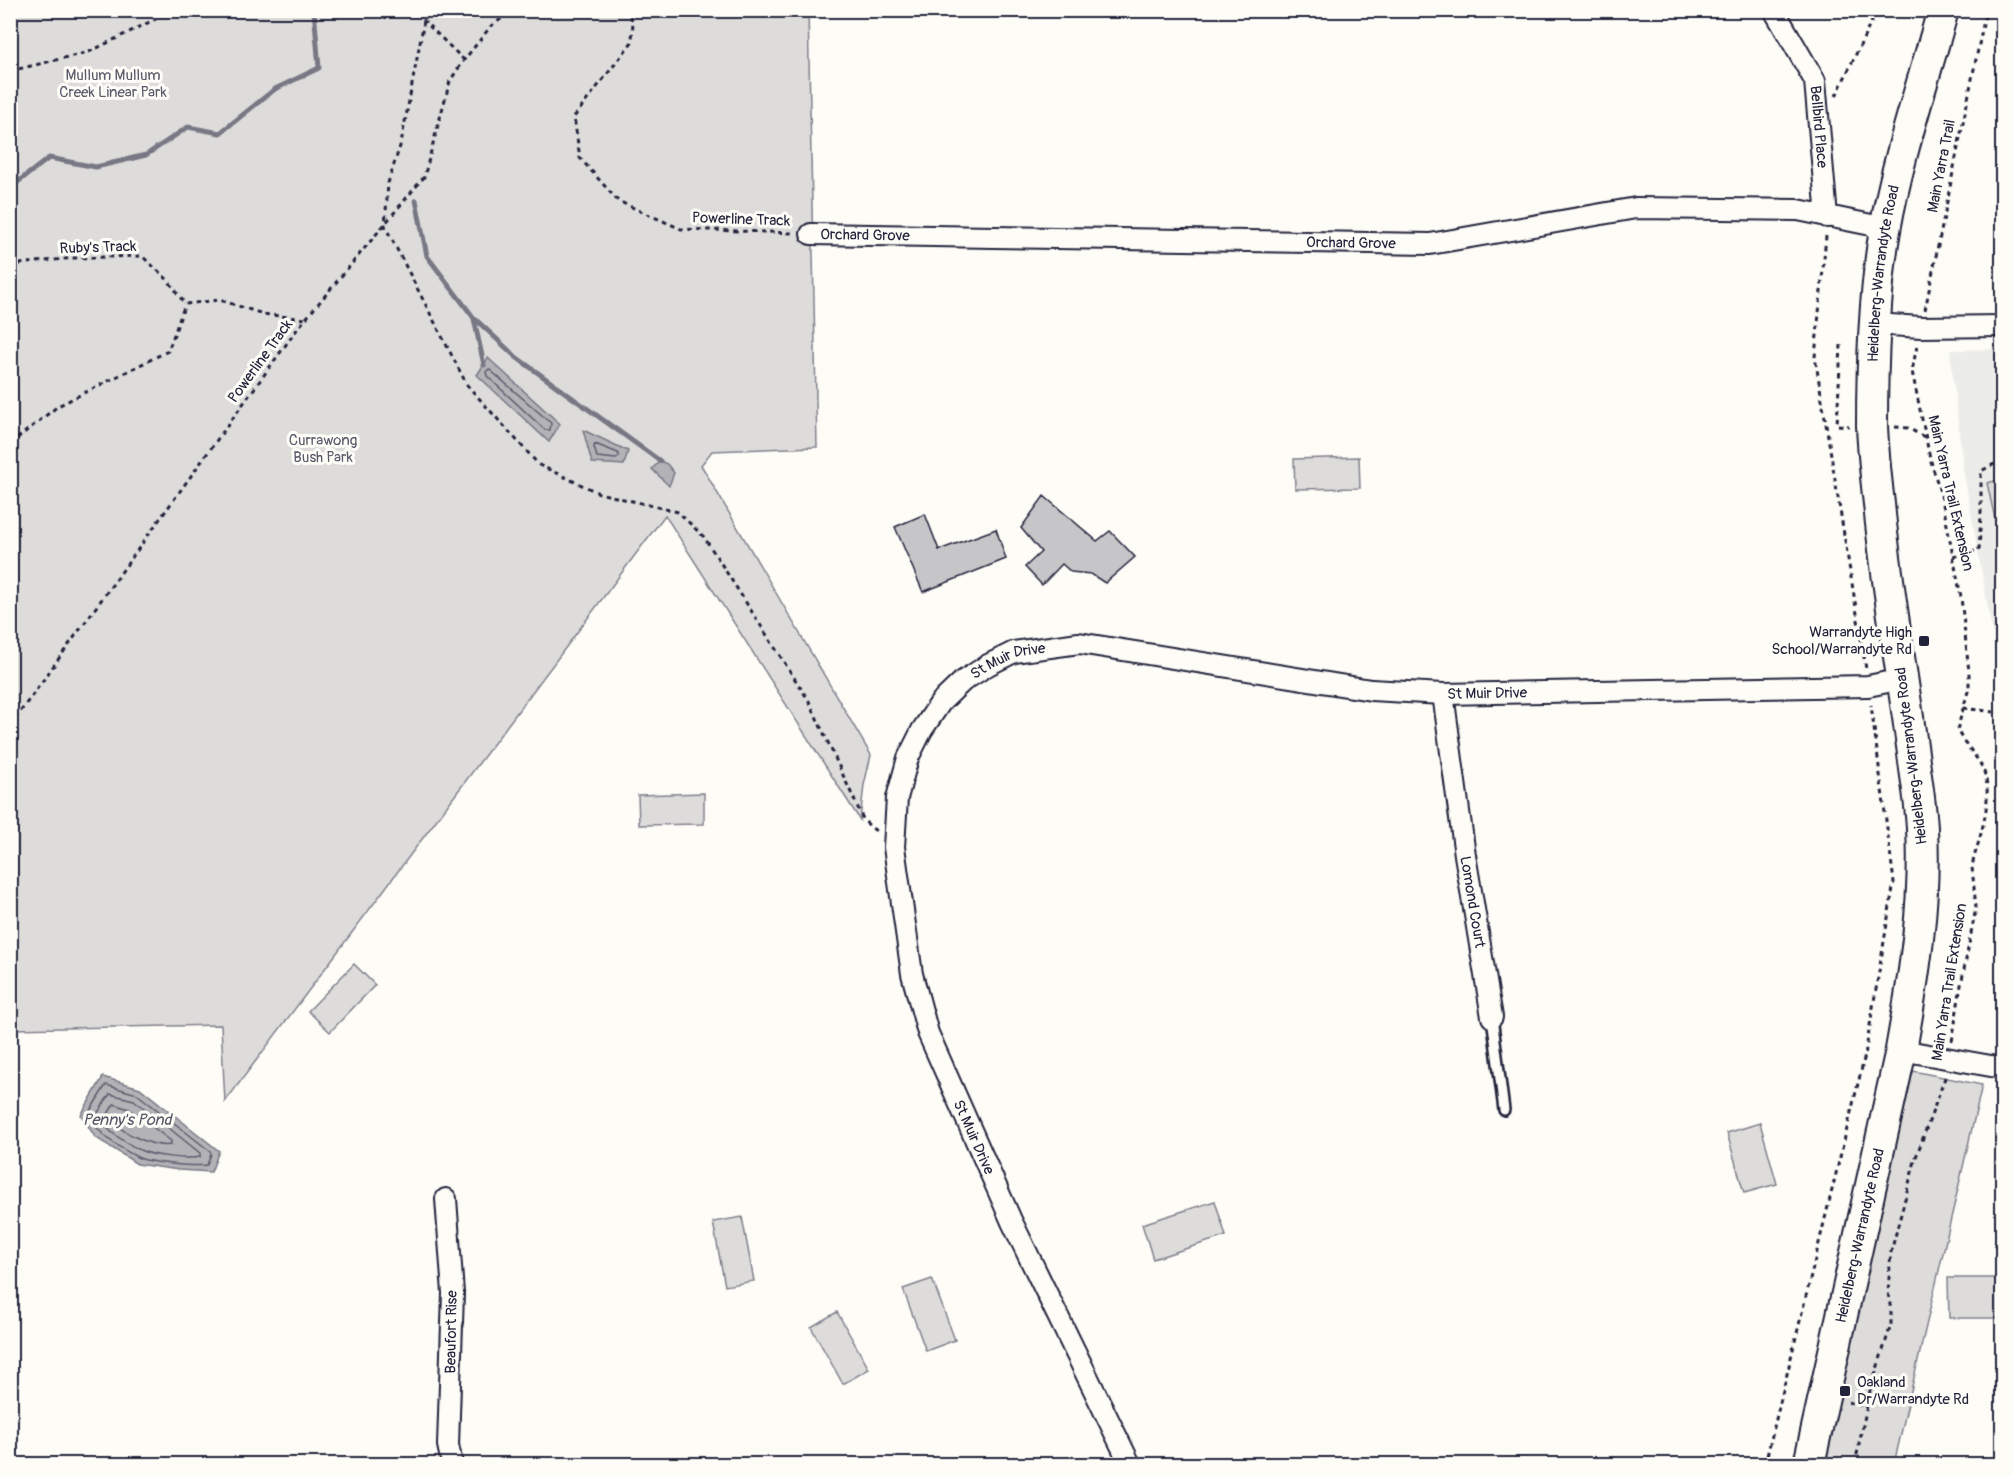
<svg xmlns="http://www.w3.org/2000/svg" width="2013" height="1475" font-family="Pangolin,sans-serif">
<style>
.built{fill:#ecece9}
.green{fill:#dddcdb;stroke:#807f8b;stroke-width:1.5}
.water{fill:#b2b2b7;stroke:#787885;stroke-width:1.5}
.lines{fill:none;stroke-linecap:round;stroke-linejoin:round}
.shore{stroke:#5c5c6d;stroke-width:1.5}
.stream{stroke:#787885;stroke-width:5}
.building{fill:#c6c6c8;stroke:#22223b;stroke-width:1.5}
.lane-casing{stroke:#22223b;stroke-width:14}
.street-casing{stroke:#22223b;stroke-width:24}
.primary-casing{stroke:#22223b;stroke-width:34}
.path{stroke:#22223b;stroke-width:3;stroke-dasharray:4.5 4.5;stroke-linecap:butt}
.lane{stroke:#fdfcf7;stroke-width:9}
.street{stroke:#fdfcf7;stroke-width:20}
.primary{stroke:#fdfcf7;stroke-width:30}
.poi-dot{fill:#22223b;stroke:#fdfcf7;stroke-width:2}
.labels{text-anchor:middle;stroke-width:6;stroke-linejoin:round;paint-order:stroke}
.park-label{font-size:15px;fill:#5a5a6b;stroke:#fdfcf7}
.street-label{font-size:15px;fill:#22223b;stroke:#fdfcf7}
.poi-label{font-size:15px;fill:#22223b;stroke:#fdfcf7;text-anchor:end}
.water-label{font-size:16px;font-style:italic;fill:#545466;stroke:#fdfcf7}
</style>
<rect width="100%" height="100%" fill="#fdfcf7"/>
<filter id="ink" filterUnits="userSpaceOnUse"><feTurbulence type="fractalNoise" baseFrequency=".0167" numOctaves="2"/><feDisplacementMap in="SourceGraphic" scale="12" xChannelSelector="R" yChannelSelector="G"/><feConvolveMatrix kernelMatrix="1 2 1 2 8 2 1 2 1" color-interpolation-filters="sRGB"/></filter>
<g filter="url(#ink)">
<path class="built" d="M2002,349V686L1963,468L1950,350Z"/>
<g class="green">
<path d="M10,11H808L817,447L712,451L701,465L871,755L864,785L860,820L665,515L225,1102L221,1025L11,1029Z"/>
<path d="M1359,457L1360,488L1295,489L1294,459Z"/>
<path d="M2002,479V551L1987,483Z"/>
<path d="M704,793V824L639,825L638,795Z"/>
<path d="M354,964L375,985L330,1032L308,1011Z"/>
<path d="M1913,1071L1982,1085L1894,1464H1820Z"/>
<path d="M1760,1123L1777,1184L1744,1193L1727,1133Z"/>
<path d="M1215,1201L1226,1236L1153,1259L1142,1224Z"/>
<path d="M742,1217L754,1281L725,1286L713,1222Z"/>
<path d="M1948,1278H2002V1318H1949Z"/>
<path d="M932,1279L955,1340L926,1351L903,1289Z"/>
<path d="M837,1312L869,1369L843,1384L811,1327Z"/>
</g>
<g class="water">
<path d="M488,358L560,424L549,442L477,375Z"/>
<path d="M583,430L628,451L624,465L592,463Z"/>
<path d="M660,461L667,464L674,473L669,486L652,469Z"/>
<path d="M103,1077L140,1088L219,1151L211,1172L179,1170L137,1164L95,1137L81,1115Z"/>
</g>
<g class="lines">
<g class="shore">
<path d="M489,369L551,423L550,430H545L487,376L486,372Z"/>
<path d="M595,444L618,453L619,457L616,459L597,457L594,447Z"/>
<path d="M106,1085L137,1094L210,1151L211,1154L207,1165C195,1167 148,1163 137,1157C118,1147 97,1134 88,1114Z"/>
<path d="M110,1094L134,1100L200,1153V1157C189,1160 151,1156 140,1150C124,1142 104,1130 97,1114Z"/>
<path d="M114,1104L129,1109L171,1141V1145C153,1148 115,1131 108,1114Z"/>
</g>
<g class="stream">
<path d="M10,188L49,158L96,167L146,155L188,127L220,133L275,89L319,68L314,10"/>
<path d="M416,200L427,256L474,318L516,357L660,461"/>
<path d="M474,319L484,365"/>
</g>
</g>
<g class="building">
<path d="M1044,496L1097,541L1110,531L1135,557L1105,583L1091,574L1071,572L1062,564L1042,585L1025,567L1041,552L1021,528Z"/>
<path d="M925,514L939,550L996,529L1006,559L923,592L895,527Z"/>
</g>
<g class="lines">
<defs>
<path id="lane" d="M1492,1017L1504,1110"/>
<g id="street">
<path id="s1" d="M1774,10L1815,81L1827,217"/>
<path id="s2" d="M811,234L1430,244L1636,208L1798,210L1886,228"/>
<path d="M1875,324L1921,327L2002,326"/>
<path id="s3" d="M1443,694L1465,855L1492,1017"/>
<path d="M1901,1050L2002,1068"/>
<path d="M446,1199L453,1293L448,1445L452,1464"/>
<path id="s4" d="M1130,1464L1012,1222L928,1033L912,974L894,847L897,798L908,758L922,730L941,702L963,681L988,665L1014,652L1079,643L1371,690L1443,694L1868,686L1902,679"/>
</g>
<g id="primary">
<path id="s5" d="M1809,1464L1901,1050C1914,977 1926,903 1922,829C1921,807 1917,784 1914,761C1903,675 1887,590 1879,504C1876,478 1873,452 1872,425C1872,360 1874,294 1885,230C1898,156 1923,83 1943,10"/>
</g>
</defs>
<use href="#lane" class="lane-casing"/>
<use href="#street" class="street-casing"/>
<use href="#primary" class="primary-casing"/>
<g class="path">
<path d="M423,10L424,21L464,60"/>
<path d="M623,10L633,20L632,42L574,117L580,158L618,201L681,229L795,233"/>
<path d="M424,21L401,143L388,183L385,226L467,385L539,465L599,493L678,512L704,537L809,701L864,821L877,832"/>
<path d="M10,71L89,52L174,10"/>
<path d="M1836,96L1877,10"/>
<path d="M1826,236L1815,357L1866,669"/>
<path d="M10,265L74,258L142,256L168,280L185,304L220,300L263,314L306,319"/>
<path d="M1925,310L1986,10"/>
<path d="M1841,345L1837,425L1849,426"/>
<path d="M1917,346L1912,371L1930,458L1942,499L1961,597L1969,672V688L1957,730C1964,743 1974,753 1981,765C1995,790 1982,832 1974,857L1972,867L1976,908L1961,985L1952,1042"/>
<path d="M1895,427L1908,428L1926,438"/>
<path d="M10,444L58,406L168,351L185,304"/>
<path d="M1953,557L1979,550L1981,514V471L2002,460"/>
<path d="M1963,708L2002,713"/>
<path d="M10,726L298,328L424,177L450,81L464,60L491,26L514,10"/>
<path d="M1848,1402L1867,1407"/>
<path d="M1765,1464L1865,1055L1894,882L1871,705"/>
<path d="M1855,1464L1870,1391L1891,1325V1311L1888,1292L1891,1252L1916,1157L1946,1075"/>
</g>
<use href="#lane" class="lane"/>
<use href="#street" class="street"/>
<use href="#primary" class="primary"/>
</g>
</g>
<g class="poi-dot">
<rect x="1918" y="635" width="12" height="12" rx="3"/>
<rect x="1839" y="1385" width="12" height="12" rx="3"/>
</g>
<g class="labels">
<g class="park-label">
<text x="113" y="80">Mullum Mullum<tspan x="113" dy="17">Creek Linear Park</tspan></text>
<text x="323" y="445">Currawong<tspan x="323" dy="17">Bush Park</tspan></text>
</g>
<g class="street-label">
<text dy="5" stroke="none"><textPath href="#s1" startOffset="128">Bellbird Place</textPath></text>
<text transform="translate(1941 166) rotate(-79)" y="5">Main Yarra Trail</text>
<text transform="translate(741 219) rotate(2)" y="5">Powerline Track</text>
<text dy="5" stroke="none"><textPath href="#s2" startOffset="54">Orchard Grove</textPath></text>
<text dy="5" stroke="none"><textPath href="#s2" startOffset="540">Orchard Grove</textPath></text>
<text transform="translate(98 247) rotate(-2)" y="5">Ruby's Track</text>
<text dy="5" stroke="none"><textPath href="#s5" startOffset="1206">Heidelberg-Warrandyte Road</textPath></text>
<text transform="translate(260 361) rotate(-54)" y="5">Powerline Track</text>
<text transform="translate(1951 493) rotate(77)" y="5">Main Yarra Trail Extension</text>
<text dy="5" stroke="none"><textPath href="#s4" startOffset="902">St Muir Drive</textPath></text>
<text dy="5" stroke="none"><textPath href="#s4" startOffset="1388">St Muir Drive</textPath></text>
<text transform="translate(1911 756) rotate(-97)" y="5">Heidelberg-Warrandyte Road</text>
<text dy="5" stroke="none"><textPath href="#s3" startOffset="210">Lomond Court</textPath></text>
<text transform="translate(1949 982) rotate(-81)" y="5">Main Yarra Trail Extension</text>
<text transform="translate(974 1137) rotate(66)" y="5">St Muir Drive</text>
<text dy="5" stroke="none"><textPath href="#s5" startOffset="234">Heidelberg-Warrandyte Road</textPath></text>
<text transform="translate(451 1332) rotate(-89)" y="5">Beaufort Rise</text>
</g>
<g class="poi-label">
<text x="1912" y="637">Warrandyte High<tspan x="1912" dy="17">School/Warrandyte Rd</tspan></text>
<text x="1857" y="1387" text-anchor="start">Oakland<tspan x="1857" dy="17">Dr/Warrandyte Rd</tspan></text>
</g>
<g class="water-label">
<text x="127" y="1125">Penny's Pond</text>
</g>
</g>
<rect width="2013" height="1475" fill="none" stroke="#fdfcf7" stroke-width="36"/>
<rect x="18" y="18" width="1977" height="1439" fill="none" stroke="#22223b" stroke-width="2" filter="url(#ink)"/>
</svg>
